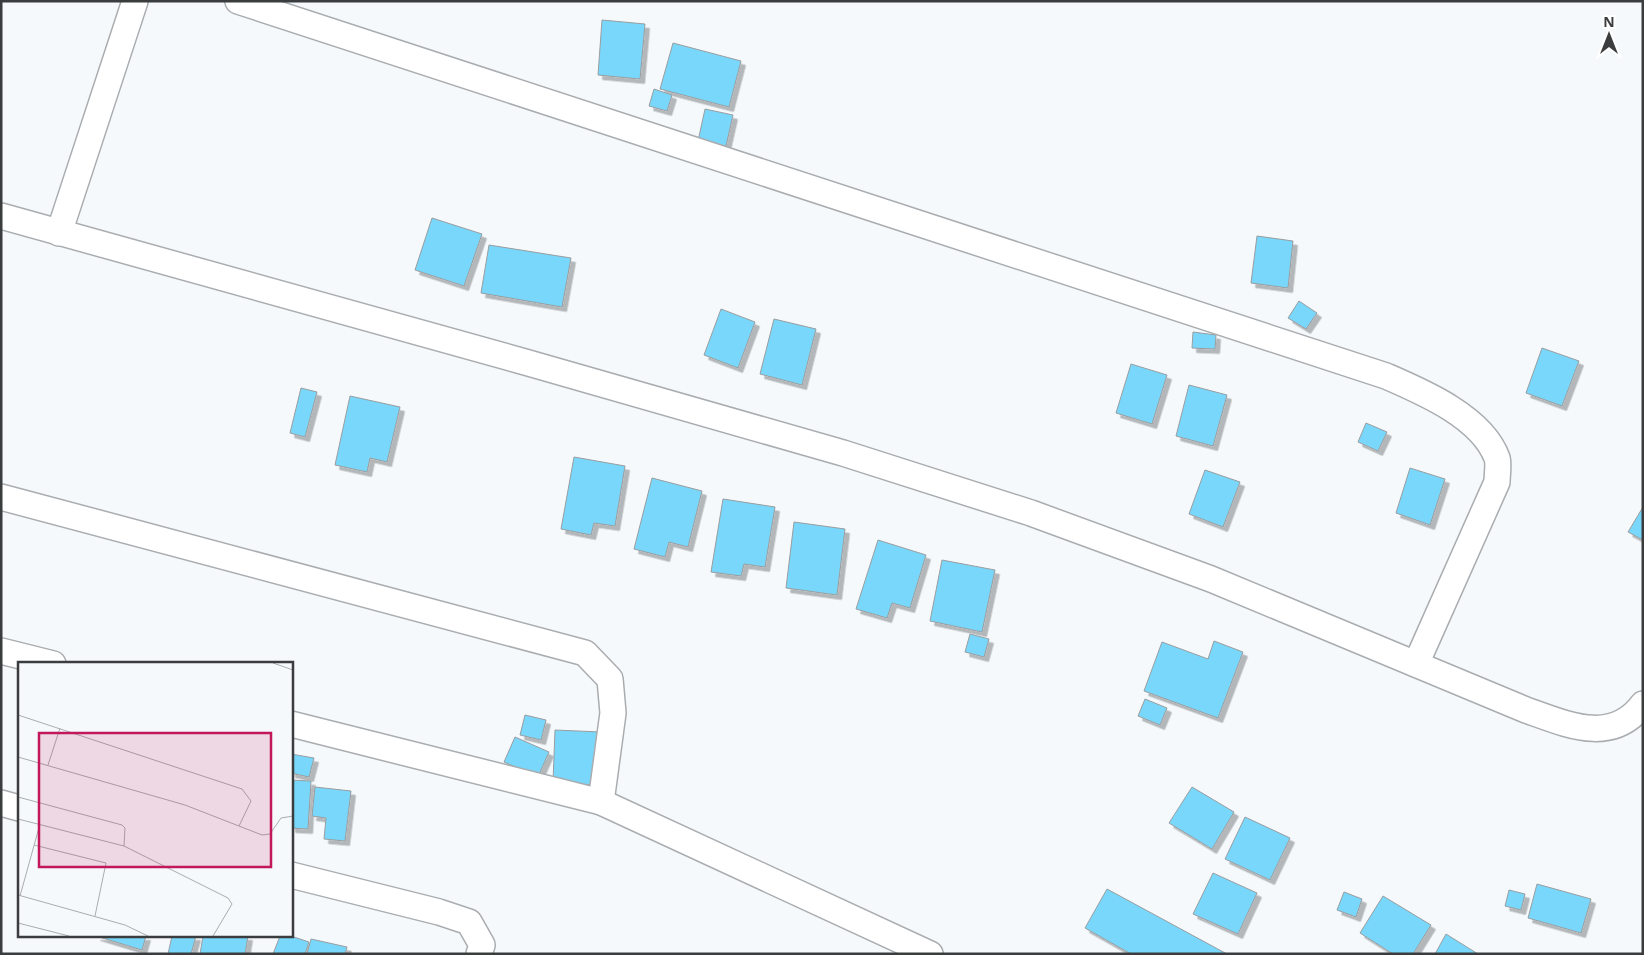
<svg xmlns="http://www.w3.org/2000/svg" width="1644" height="955" font-family="'Noto Sans',sans-serif">
<style>
.building{fill:#78d7fa;stroke:#999d9f;filter:url(#shadow)}
.lines{fill:none;stroke-linecap:round;stroke-linejoin:round}
.street-casing{stroke:#aaadb0;stroke-width:28}
.street{stroke:#fff;stroke-width:25}
.inset-road{fill:none;stroke:#aaadb0;stroke-width:1}
.view{fill:#c2185b;fill-opacity:0.15;stroke:#c2185b;stroke-width:2.5}
.inset-edge{fill:none;stroke:#3a3c3d;stroke-width:2.5}
</style>
<defs>
<filter id="shadow"><feDropShadow dx="4.5" dy="4.5" stdDeviation="0" flood-color="#0004"/></filter>
</defs>
<rect width="100%" height="100%" fill="#f5f9fc"/>
<g class="building">
<path d="M602,20L645,24L640,79L598,75Z"/>
<path d="M673,43L741,61L729,107L660,89Z"/>
<path d="M654,89L672,95L667,111L649,106Z"/>
<path d="M705,109L733,115L726,146L698,141Z"/>
<path d="M432,218L482,234L464,286L415,270Z"/>
<path d="M1257,236L1293,241L1288,288L1251,283Z"/>
<path d="M489,245L571,258L562,307L481,293Z"/>
<path d="M1299,301L1317,313L1306,329L1288,318Z"/>
<path d="M721,309L755,322L738,368L704,355Z"/>
<path d="M774,319L816,329L802,385L760,374Z"/>
<path d="M1193,332L1216,335L1215,349L1192,348Z"/>
<path d="M1542,348L1579,361L1562,406L1526,393Z"/>
<path d="M1131,364L1167,375L1152,424L1116,413Z"/>
<path d="M1189,385L1227,395L1213,446L1176,436Z"/>
<path d="M301,388L317,392L305,437L290,433Z"/>
<path d="M350,396L400,407L387,462L370,458L367,472L335,465Z"/>
<path d="M1366,423L1387,432L1378,451L1358,442Z"/>
<path d="M574,457L625,466L615,526L594,523L591,535L561,529Z"/>
<path d="M1410,468L1445,479L1430,525L1396,513Z"/>
<path d="M1205,470L1240,482L1223,527L1189,514Z"/>
<path d="M652,478L702,491L688,547L669,542L665,557L634,549Z"/>
<path d="M723,499L775,507L765,567L744,564L741,576L711,572Z"/>
<path d="M1643,507V540L1628,532Z"/>
<path d="M794,522L845,529L837,595L786,588Z"/>
<path d="M878,540L926,555L910,608L892,603L887,618L856,609Z"/>
<path d="M942,560L995,570L982,632L930,621Z"/>
<path d="M970,634L989,639L984,657L965,652Z"/>
<path d="M1214,641L1243,652L1218,718L1144,691L1162,642L1208,659Z"/>
<path d="M1145,699L1167,708L1160,725L1138,716Z"/>
<path d="M525,715L546,720L541,740L520,735Z"/>
<path d="M555,730L601,732L598,785L553,783Z"/>
<path d="M515,737L549,752L538,777L504,762Z"/>
<path d="M291,754L314,758L309,777L291,773Z"/>
<path d="M291,780L311,781L308,829L291,828Z"/>
<path d="M315,787L351,791L345,841L324,839L326,818L312,816Z"/>
<path d="M1192,787L1234,812L1212,849L1169,823Z"/>
<path d="M1245,817L1290,838L1270,880L1225,859Z"/>
<path d="M1213,873L1257,893L1238,934L1193,914Z"/>
<path d="M1537,884L1591,899L1581,933L1528,918Z"/>
<path d="M1107,889L1227,954H1131L1085,928Z"/>
<path d="M1509,890L1525,894L1521,910L1505,906Z"/>
<path d="M1344,892L1362,899L1356,917L1337,910Z"/>
<path d="M1383,896L1431,925L1413,954H1393L1360,933Z"/>
<path d="M1446,934L1478,954H1435Z"/>
<path d="M96,936H146L142,950Z"/>
<path d="M172,936H196L191,954H168Z"/>
<path d="M203,936H248L245,954H200Z"/>
<path d="M280,936H291L309,942L305,954H273Z"/>
<path d="M311,939L347,947L345,954H307Z"/>
</g>
<g class="lines">
<defs>
<g id="street">
<path d="M238,1L1386,376C1423,392 1482,417 1497,458C1499,464 1497,475 1497,482L1416,664"/>
<path d="M1,216L525,362L843,453L1031,513L1211,579L1526,710C1566,724 1612,746 1643,704"/>
<path d="M59,233L135,1"/>
<path d="M1,497L585,653L610,679L613,713L601,802"/>
<path d="M1,651L53,664"/>
<path d="M291,724L601,802L930,954"/>
<path d="M1,803L19,808"/>
<path d="M291,875L439,912L469,922L482,945L479,954"/>
</g>
</defs>
<use href="#street" class="street-casing"/>
<use href="#street" class="street"/>
</g>
<g transform="translate(18 662)">
<rect width="275" height="275" fill="#f5f9fc"/>
<path class="inset-road" d="M255,1L275,8M0,53L224,127L233,139L221,164M0,95L167,143L244,173L252,172L263,156L275,154M30,103L42,66M0,135L104,163L107,166L106,184M0,157L106,184L210,236L214,242L195,274M16,183L88,201L77,254M0,233L107,263L130,274M2,234L22,162M0,261L51,274"/>
<path class="view" d="M21,71H253V205H21Z"/>
<rect width="275" height="275" class="inset-edge"/>
</g>
<rect width="1644" height="955" fill="none" stroke="#3a3c3d" stroke-width="5"/>
<g transform="translate(1609 35)" stroke="#ffffff" stroke-width="4" paint-order="stroke">
<path d="M0-4L9 19L0 12L-9 19Z" fill="#3a3c3d"/>
<text y="-8" font-size="14" font-weight="bold" text-anchor="middle" fill="#3a3c3d">N</text>
</g>
</svg>
